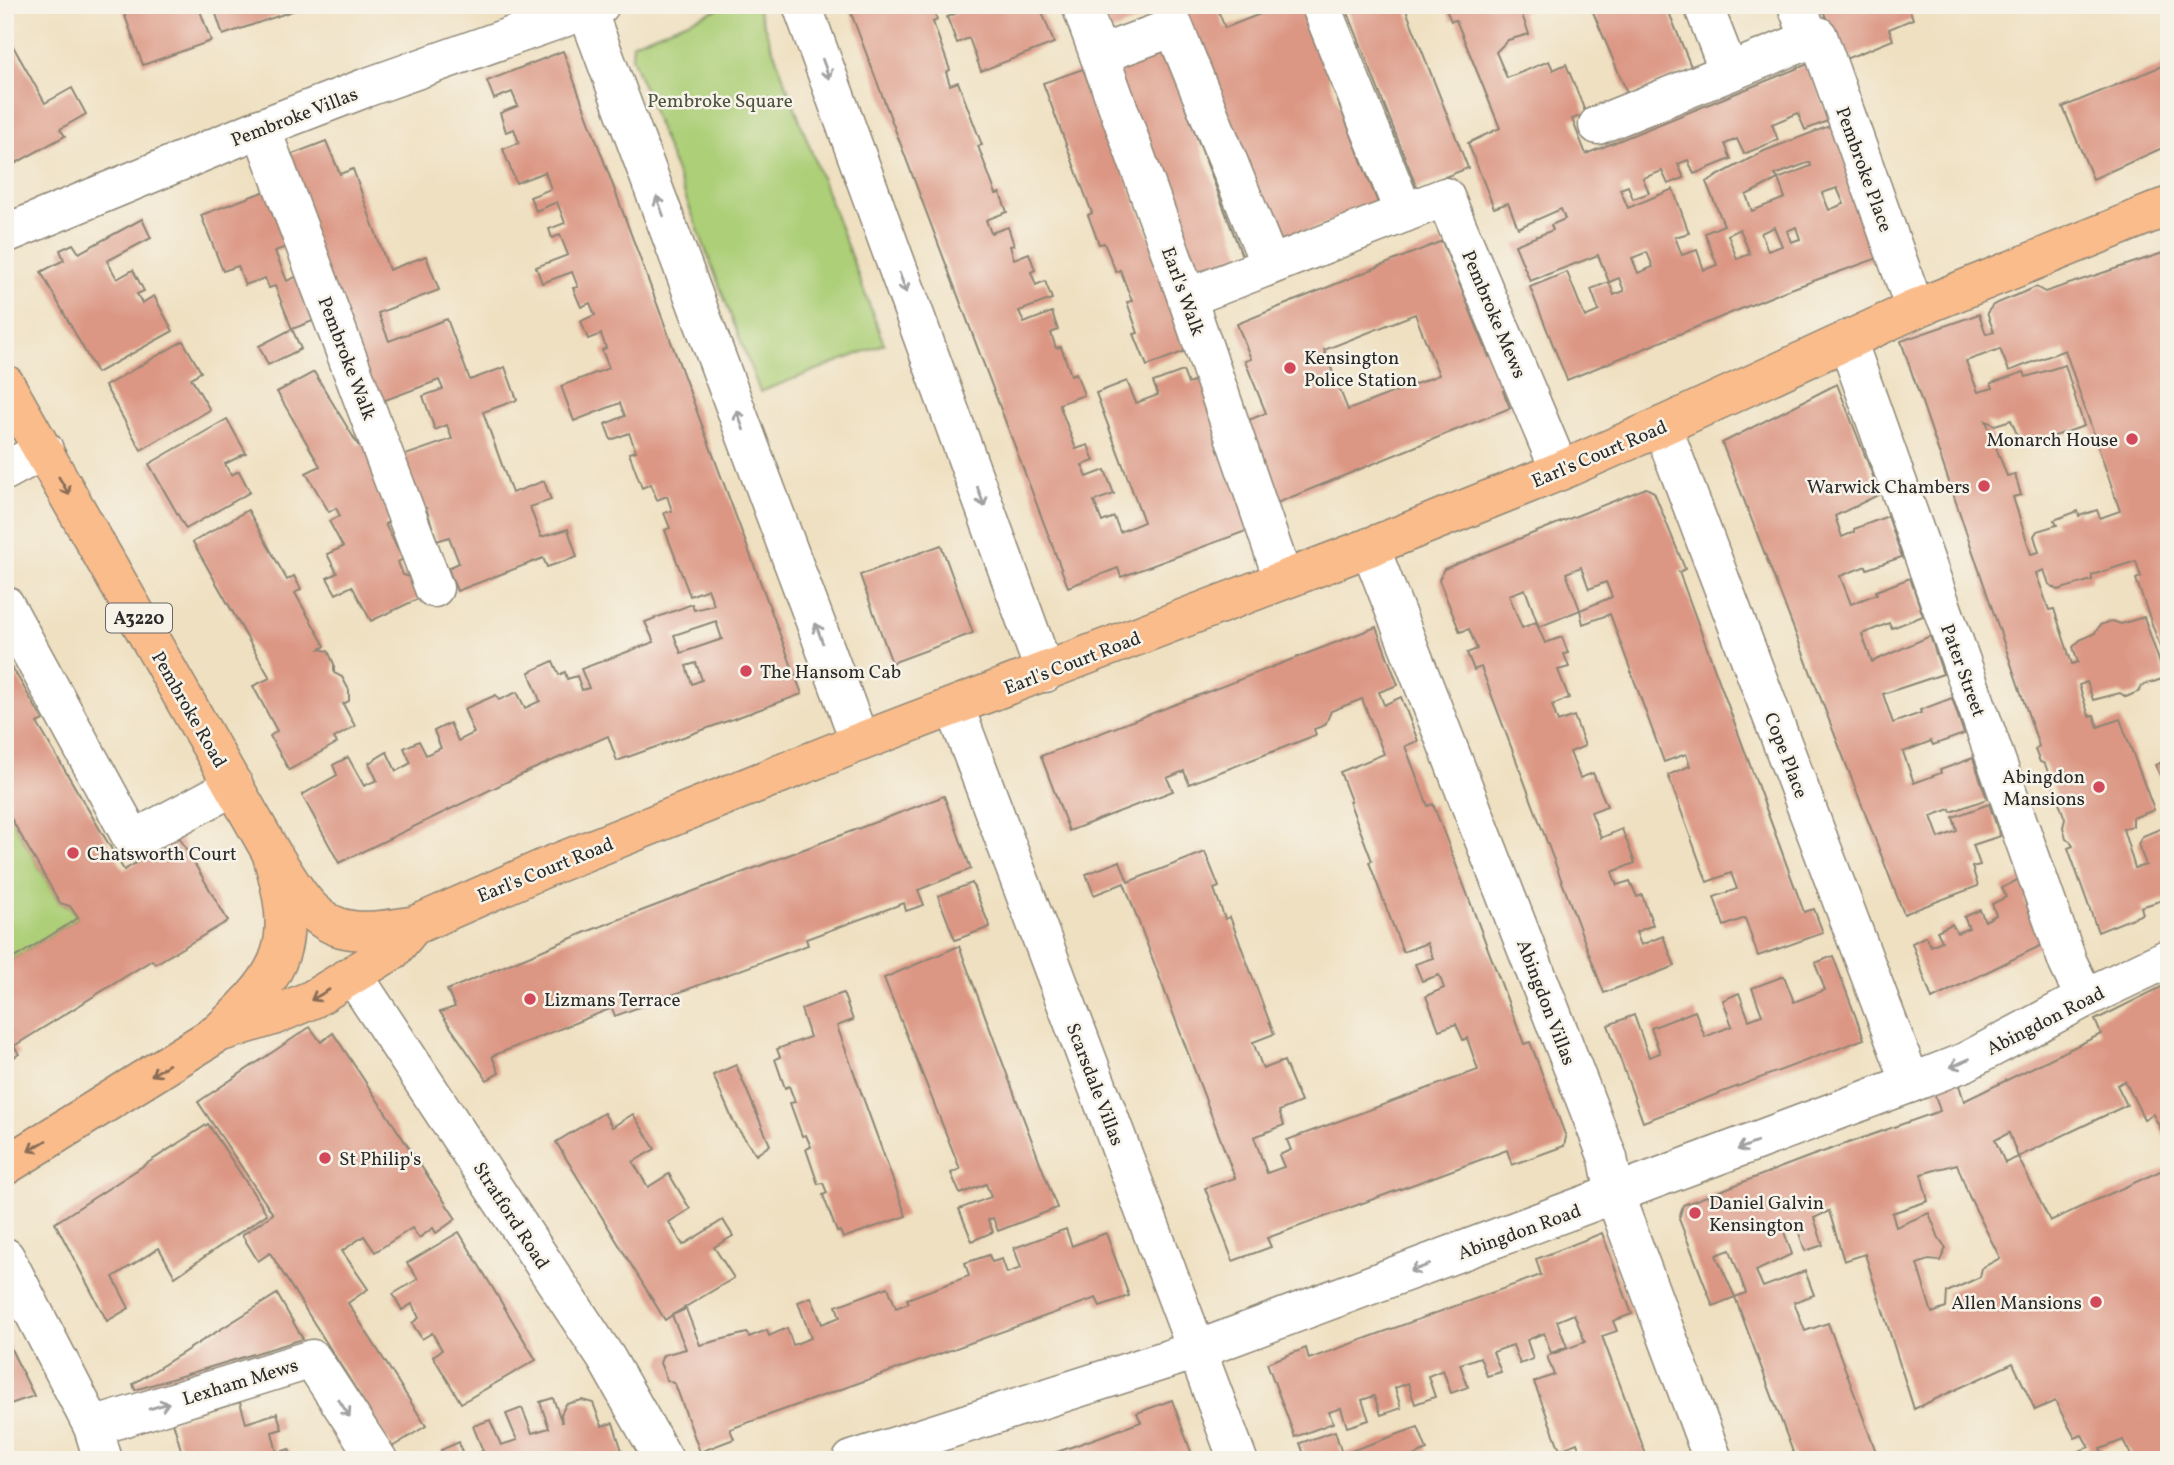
<svg xmlns="http://www.w3.org/2000/svg" width="2174" height="1465" font-family="Vollkorn,serif">
<style>
.green{fill:#adcf78;stroke:#6c7d52;stroke-width:2}
.building{fill:#dc9784;fill-rule:evenodd}
.lines{fill:none;stroke-linecap:round;stroke-linejoin:round}
.minor-casing{stroke:#8d8676;stroke-width:41}
.major-casing{stroke:#8d8676;stroke-width:41}
.highway-casing{stroke:#8d8676;stroke-width:41}
.minor{stroke:#fff;stroke-width:38}
.major{stroke:#fabc8b;stroke-width:38}
.highway{stroke:#fabc8b;stroke-width:38}
.oneway{stroke:#a0a0a0}
.oneway2{stroke:#886c56}
.poi-dot{fill:#d1495b;stroke:#f7f3e8;stroke-width:2.5}
.labels{text-anchor:middle;stroke-width:5;stroke-linejoin:round;paint-order:stroke}
.shield{fill:#f7f3e8;stroke:#686764;stroke-width:2}
.shield-label{font-size:18px;font-weight:bold;fill:#2b2b2b}
.park-label{font-size:19px;fill:#4c543e;stroke:#f7f3e8}
.street-label{font-size:19px;fill:#2b2b2b;stroke:#f7f3e8}
.poi-label{font-size:19px;fill:#2b2b2b;stroke:#f7f3e8;text-anchor:start}
</style>
<rect width="100%" height="100%" fill="#f7f3e8"/>
<filter id="ink" filterUnits="userSpaceOnUse"><feTurbulence type="fractalNoise" baseFrequency=".0143" numOctaves="2"/><feDisplacementMap in="SourceGraphic" scale="14" xChannelSelector="R" yChannelSelector="G"/><feConvolveMatrix kernelMatrix="1 2 1 2 8 2 1 2 1" color-interpolation-filters="sRGB"/></filter>
<filter id="wash" filterUnits="userSpaceOnUse"><feTurbulence type="fractalNoise" baseFrequency=".00686" numOctaves="4" result="noise"/><feDisplacementMap in="SourceGraphic" scale="28" xChannelSelector="R" yChannelSelector="G"/><feGaussianBlur stdDeviation="1.57" result="paint"/><feColorMatrix in="noise" values="0 0 0 0 0 0 0 0 0 0 0 0 0 0 0 0 0 1.4 0 .05"/><feComposite in="paint" operator="in"/></filter>
<g filter="url(#wash)">
<rect width="100%" height="100%" fill="#efe0c1"/>
<g class="green">
<path d="M728,5H754L757,7L884,344L760,392L632,57L633,43Z"/>
<path d="M5,808L60,903L70,906L78,918L5,964Z"/>
</g>
<g id="blocks">
<g class="building">
<path d="M121,5H198L211,41L143,65Z"/>
<path d="M213,5H307V6L223,35Z"/>
<path d="M848,5H932L937,20L933,22L950,70L946,72L950,85L958,82L982,145L978,146L996,194L1000,193L1007,212L986,220L991,233L1008,227L1014,245L1010,246L1014,259L1029,253L1035,270L1031,272L1036,285L1045,281L1052,299L1019,311L1024,323L1052,312L1058,330L1051,333L1056,348L1061,347L1071,375L1076,373L1084,395L1059,404L1076,449L1088,445L1094,461L1082,465L1087,477L1105,470L1114,494L1094,501L1102,522L1114,517L1120,532L1144,522L1096,393L1127,381L1136,403L1158,395L1153,382L1183,371L1188,384L1203,378L1257,527L1121,577L1118,568L1068,587Z"/>
<path d="M976,5H1045L1046,8L1041,9L1054,43L981,71L969,38L957,43L947,17Z"/>
<path d="M1094,5H1176L1105,34Z"/>
<path d="M1178,5H1216L1225,28L1283,5H1300L1378,203L1277,243Z"/>
<path d="M1345,5H1418L1406,10L1468,168L1417,188Z"/>
<path d="M1444,5H1530L1531,8L1521,12L1529,34L1508,40L1496,52L1507,78L1549,61L1553,70L1566,64L1586,114L1572,119L1586,154L1808,64L1830,120L1805,130L1798,113L1772,124L1778,140L1744,154L1737,139L1725,144L1731,159L1694,174L1688,160L1678,164L1684,178L1668,184L1662,171L1643,178L1649,193L1633,199L1628,186L1620,189L1628,208L1673,189L1689,233L1675,237L1682,255L1697,250L1704,270L1717,265L1705,233L1724,225L1706,182L1764,151L1832,125L1884,256L1785,291L1567,380L1530,287L1567,272L1585,317L1599,311L1591,289L1609,282L1598,255L1530,281L1515,245L1553,230L1551,225L1565,219L1561,209L1518,228L1508,203L1494,208L1468,143L1500,128L1456,20L1451,21ZM1810,162L1811,166L1778,179L1775,175ZM1778,179L1785,198L1752,211L1746,195ZM1837,188L1844,204L1829,210L1822,193ZM1774,227L1782,246L1768,251L1761,233ZM1796,227L1800,239L1791,242L1787,231ZM1740,229L1750,254L1737,259L1728,235ZM1647,252L1653,267L1638,273L1632,258ZM1619,278L1624,291L1614,295L1609,282Z"/>
<path d="M1590,5H1666L1692,69L1628,95Z"/>
<path d="M1821,5H1908L1913,19L1889,29L1893,40L1843,60Z"/>
<path d="M5,32L45,103L72,88L86,114L60,129L65,136L7,168Z"/>
<path d="M563,51L802,694L617,761L608,736L529,771L339,863L302,795L337,775L333,765L348,757L364,786L377,780L369,763L387,752L396,771L411,763L404,748L419,741L426,755L441,748L434,731L450,723L458,741L474,733L464,709L496,695L499,700L517,692L525,708L540,701L529,672L553,661L559,675L565,672L567,679L577,676L582,690L589,688L581,669L654,642L645,622L692,604L694,610L714,605L708,589L690,596L665,530L670,528L664,513L672,511L667,496L657,500L651,484L642,488L629,453L636,451L629,433L611,440L605,424L625,416L620,403L574,421L561,386L609,368L602,350L606,348L601,334L588,339L581,321L595,315L590,303L581,307L573,288L578,287L572,272L542,283L536,267L568,255L560,235L552,238L549,229L565,223L557,202L536,211L530,197L551,189L545,172L516,183L503,149L519,143L514,129L506,132L500,113L518,106L512,92L494,99L487,81ZM716,621L722,639L681,653L674,635ZM696,663L702,680L692,684L686,666Z"/>
<path d="M1164,51L1242,256L1192,275L1113,70Z"/>
<path d="M2169,63V145L2093,179L2063,107Z"/>
<path d="M1083,69L1193,348L1147,366L1134,334L1138,333L1127,302L1132,301L1120,270L1116,272L1104,243L1099,244L1088,215L1092,213L1043,83Z"/>
<path d="M326,141L340,174L353,169L389,270L426,256L439,290L378,313L389,341L447,319L470,380L505,367L517,400L483,412L512,493L544,481L551,500L530,507L541,537L568,529L577,557L547,567L543,558L457,591L448,568L459,563L449,537L437,541L426,508L415,512L397,458L452,439L447,425L435,430L423,396L443,389L439,380L372,405L279,159Z"/>
<path d="M271,189L292,245L275,251L287,281L302,274L318,319L292,329L301,349L268,365L259,346L292,329L275,286L269,288L265,278L245,285L238,266L223,271L201,215Z"/>
<path d="M142,219L151,238L107,261L117,279L133,270L144,291L137,294L142,303L154,296L173,331L97,373L41,272L64,260L60,250L73,244L79,253Z"/>
<path d="M1442,241L1489,357L1497,354L1511,387L1503,391L1510,408L1277,503L1244,422L1266,413L1245,361L1251,359L1237,324ZM1415,314L1439,375L1348,410L1324,350Z"/>
<path d="M2169,251V672L2136,579L2141,577L2136,561L2092,575V580L2058,590L2049,584L2044,570L2036,573L2049,610L2054,609L2072,664L2078,662L2073,647L2080,640L2095,633L2100,625L2112,621L2121,624L2144,617L2165,678L2141,686L2140,691L2126,697L2120,693L2093,700L2087,682L2079,685L2089,716L2094,715L2098,727L2120,719L2154,810L2133,818V826L2123,829L2135,868L2146,865L2138,844L2143,836L2169,825V898L2141,907L2143,914L2098,932L2068,848L2073,846L2070,841L2066,839L2063,827L2065,819L2045,764L2040,762L2035,750L2039,746L1901,341L1979,314L1986,334L1994,332L1987,313L1993,305L2036,287L2045,292ZM2000,349L2009,371L2065,350L2120,511L2100,518L2097,510L2079,516L2078,511L2054,520L2057,525L2037,531L2034,536L2039,552L2031,554L2013,497L2021,495L2015,474L2007,476L1986,421L1995,425L2011,420L2019,439L2029,445L2084,426L2065,365L2026,377L2024,372L1991,383L1993,388L1978,392L1966,361Z"/>
<path d="M183,341L201,372L191,378L210,410L141,450L105,386Z"/>
<path d="M314,372L358,445L368,440L396,518L385,524L403,559L398,562L403,575L410,577L420,598L371,621L352,586L336,594L327,578L337,573L327,554L343,547L329,521L340,516L336,508L329,512L306,473L320,466L277,392Z"/>
<path d="M1837,384L1880,494L1835,516L1842,537L1854,532V529L1888,516L1902,557L1867,569L1866,566L1840,576L1851,604L1877,594L1876,591L1910,578L1923,616L1892,628L1889,623L1862,634L1872,662L1930,636L1943,674L1883,694L1893,723L1921,713L1920,710L1952,698L1964,734L1933,745L1931,741L1903,752L1914,783L1941,773L1940,770L1973,758L1987,799L1951,812L1950,809L1931,816L1939,838L1957,831L1953,817L1989,804L2000,836L1973,845L1980,865L1972,867L1978,886L1904,914L1722,443Z"/>
<path d="M227,419L246,453L225,464L231,475L239,471L250,492L186,529L149,464Z"/>
<path d="M1646,488L1654,492L1685,569L1679,572L1804,912L1814,909L1823,933L1758,956L1745,918L1724,926L1714,897L1737,889L1731,873L1707,882L1668,775L1690,766L1686,754L1664,762L1610,614L1583,624L1580,610L1612,597L1606,582L1589,589L1581,567L1566,573L1580,610L1539,627L1525,589L1509,595L1522,628L1536,622L1545,643L1562,637L1568,653L1564,654L1569,667L1558,670L1569,698L1552,705L1558,722L1574,716L1585,746L1570,752L1580,778L1593,773L1607,806L1591,812L1601,838L1622,829L1635,863L1612,872L1617,885L1630,881L1637,897L1642,895L1653,925L1636,932L1641,945L1663,936L1675,966L1604,993L1481,667L1474,670L1467,653L1477,649L1469,629L1460,632L1439,580L1444,569Z"/>
<path d="M248,510L287,580L294,576L301,589L295,593L325,646L320,649L328,651L334,664V673L342,677L349,690V701L343,704L355,726L334,738L337,743L289,770L270,736L277,731L253,686L270,678L193,542Z"/>
<path d="M941,545L973,633L892,663L860,575Z"/>
<path d="M1376,627L1398,685L1379,692L1384,705L1401,697L1418,741L1405,746L1428,806L1433,804L1524,1044L1530,1042L1566,1137L1564,1146L1512,1165L1507,1150L1267,1238L1271,1247L1233,1261L1205,1188L1235,1178L1124,883L1094,895L1086,874L1120,861L1128,882L1205,852L1219,887L1214,889L1225,919L1230,917L1274,1034L1253,1042L1263,1069L1284,1061L1301,1102L1279,1111L1284,1125L1254,1137L1267,1173L1284,1167L1279,1155L1291,1150L1287,1140L1478,1070L1467,1038L1463,1040L1456,1024L1439,1030L1426,996L1444,988L1439,975L1422,981L1415,964L1433,958L1427,943L1403,952L1369,862L1372,861L1349,801H1351L1340,772L1384,754L1362,699L1331,711L1325,725L1314,729L1316,735L1189,784L1184,771L1167,778L1173,791L1069,831L1041,756Z"/>
<path d="M5,655L43,720L37,723L124,870L179,837L228,921L155,964L152,960L14,1046L19,1054L5,1063V964L78,918L70,906L60,903L5,808Z"/>
<path d="M2169,759V793L2155,765Z"/>
<path d="M944,796L971,869L918,890L924,905L906,911L904,903L806,939L808,945L615,1016L612,1008L492,1056L499,1073L487,1080L440,1012L455,1007L447,990L586,932Z"/>
<path d="M2021,878L2031,897L2025,901L2042,945L1932,999L1912,943L1926,936L1931,946L1942,941L1937,931L1952,924L1957,933L1969,928L1964,917L1980,910L1985,921L1996,915L1992,904L2006,897L2002,888Z"/>
<path d="M972,883L990,927L955,940L938,896Z"/>
<path d="M959,946L1057,1208L998,1231L993,1218L988,1220L993,1232L972,1241L959,1209L991,1197L986,1184L960,1194L951,1173L960,1169L884,978Z"/>
<path d="M1833,956L1864,1039L1643,1122L1608,1025L1634,1015L1649,1057L1660,1053L1651,1028L1695,1011L1705,1037L1732,1026L1723,1000L1739,993L1749,1020L1762,1015L1752,988L1784,976L1794,1002L1825,990L1815,963Z"/>
<path d="M2169,983V1145L2153,1114L2144,1119L2125,1081L2117,1085L2127,1105L2018,1157L2009,1133L1995,1140L2005,1163L2018,1157L2050,1221L2169,1167V1460H2121L2131,1455L2123,1440L2100,1449L2105,1460H2058L2089,1447L2082,1435L2075,1438L2055,1401L2035,1410L2013,1363L1914,1409L1865,1254L1844,1261L1829,1211L1814,1218L1823,1245L1805,1251L1796,1224L1783,1229L1792,1254L1756,1271L1763,1287L1805,1271L1814,1295L1794,1302L1805,1331L1828,1323L1879,1460H1796L1735,1297L1746,1293L1730,1250L1716,1255L1735,1297L1713,1306L1679,1219L1683,1205L1811,1156L1940,1111L1933,1089L1957,1079L1964,1101L2101,1034L2095,1020ZM1957,1164L1969,1196L2000,1258L1982,1268L1980,1277L1947,1292L1946,1308L1932,1313L1917,1264L1928,1260L1940,1261L1946,1248L1939,1238L1929,1213L1896,1227L1892,1213L1928,1201L1921,1174Z"/>
<path d="M843,993L853,1020L837,1026L906,1216L843,1238L840,1231L837,1232L823,1195L827,1193L823,1183L818,1184L806,1149L811,1147L806,1135L802,1136L790,1103L795,1102L789,1086L785,1088L775,1059L780,1057L777,1049L810,1037L801,1009Z"/>
<path d="M310,1027L321,1042L333,1033L456,1219L436,1233L433,1228L419,1238L412,1228L375,1252L364,1236L342,1251L368,1289L348,1303L426,1426L392,1447L270,1253L258,1261L242,1235L273,1214L198,1102Z"/>
<path d="M736,1065L770,1145L756,1155L734,1123L713,1075Z"/>
<path d="M604,1113L612,1127L633,1114L655,1149L633,1162L648,1187L669,1174L690,1209L669,1222L683,1245L723,1220L733,1236L714,1247L734,1278L672,1315L686,1309L700,1345L747,1333L749,1337L767,1330L769,1336L787,1328L793,1345L811,1338L798,1302L811,1297L822,1324L840,1317L836,1306L888,1287L896,1308L909,1303L907,1299L969,1276L965,1263L989,1255L992,1262L1002,1259L1007,1273L1021,1268L1014,1248L1066,1229L1072,1246L1106,1233L1129,1296L1100,1306L1096,1298L730,1429L734,1439L700,1452L675,1384L667,1380L660,1363L663,1355L686,1349L672,1315L665,1320L556,1142Z"/>
<path d="M208,1124L267,1214L175,1277L159,1248L113,1277L129,1308L107,1321L55,1223Z"/>
<path d="M459,1232L536,1360L461,1403L433,1356L442,1350L432,1333L422,1339L412,1323L419,1318L412,1304L402,1310L393,1294L418,1279L407,1263Z"/>
<path d="M1602,1233L1632,1314L1613,1321L1617,1331L1602,1336L1648,1460H1569L1581,1455L1577,1443L1560,1450L1534,1382L1554,1375L1547,1356L1585,1342L1574,1314L1557,1321L1567,1347L1551,1353L1544,1333L1527,1340L1533,1359L1520,1364L1513,1345L1493,1352L1501,1372L1487,1376L1480,1357L1460,1364L1468,1387L1451,1393L1443,1370L1428,1376L1435,1397L1415,1404L1408,1383L1395,1388L1401,1408L1381,1415L1374,1396L1362,1400L1369,1420L1347,1427L1341,1408L1329,1412L1333,1423L1295,1437L1267,1363L1306,1348L1309,1359L1541,1275L1536,1259Z"/>
<path d="M277,1294L303,1339L135,1390L133,1384Z"/>
<path d="M5,1337L34,1396L10,1404L5,1393Z"/>
<path d="M553,1398L562,1423L561,1414L566,1404L582,1400L593,1403L602,1426L613,1423L625,1460H444L441,1450L459,1442L464,1458L483,1451L473,1426L490,1420L501,1445L517,1440L506,1414L522,1408L532,1433L549,1428L540,1402Z"/>
<path d="M1172,1400L1194,1460H1035L1141,1422L1137,1413Z"/>
<path d="M240,1402L246,1423L277,1413L282,1429L272,1432L277,1453L289,1449L293,1460H184L173,1422Z"/>
<path d="M1418,1427L1427,1450L1413,1456L1414,1460H1344L1342,1454Z"/>
<path d="M1335,1431L1342,1454L1327,1460H1306L1300,1443Z"/>
</g>
</g>
</g>
<g filter="url(#ink)">
<use href="#blocks" fill-opacity="0" stroke="#8d8676" stroke-width="2"/>
<g class="lines">
<defs>
<g id="minor">
<path d="M802,5L1045,673"/>
<path d="M1081,5L1187,298L1283,579"/>
<path d="M1703,5L1729,72"/>
<path d="M1797,5L1810,40"/>
<path d="M1322,9L1404,213"/>
<path d="M587,10L860,742"/>
<path d="M1099,55L1174,27L1270,265"/>
<path d="M1598,125L1818,36L1915,309"/>
<path d="M261,128L434,588"/>
<path d="M5,234L261,128L365,88L600,5"/>
<path d="M1187,298L1445,197L1560,471"/>
<path d="M1847,340L2068,963L2085,998"/>
<path d="M1662,426L1911,1083"/>
<path d="M5,471L44,450"/>
<path d="M1370,547L1608,1158L1615,1196L1713,1460"/>
<path d="M5,605L133,840L234,786"/>
<path d="M955,708L1238,1460"/>
<path d="M353,975L606,1358L664,1460"/>
<path d="M5,1257L93,1427L103,1460"/>
<path d="M93,1427L312,1359L378,1460"/>
<path d="M852,1460L1197,1350L1911,1083L1965,1062L2085,998L2169,958"/>
</g>
<g id="major">
<path d="M272,854C293,885 311,926 352,930C372,933 393,928 413,926"/>
<path d="M218,1033L273,1016L313,999L392,951L413,926L547,867L860,742L1370,547L1560,471L1662,426L1915,309L2169,206"/>
</g>
<path id="highway" d="M5,384L271,852C298,943 287,970 218,1033L5,1166"/>
</defs>
<use href="#minor" class="minor-casing"/>
<use href="#major" class="major-casing"/>
<use href="#highway" class="highway-casing"/>
<use href="#minor" class="minor"/>
<use href="#major" class="major"/>
<use href="#highway" class="highway"/>
</g>
<defs><path id="oneway-shaft" d="M-6 0H5M1.5-3L5.5 0L1.5 3" fill="none" stroke-width="1.6" stroke-linecap="round" stroke-linejoin="round" transform="scale(1.75)"/></defs>
<g class="oneway">
<use href="#oneway-shaft" transform="translate(826 69) rotate(70)"/>
<use href="#oneway-shaft" transform="translate(660 206) rotate(-110)"/>
<use href="#oneway-shaft" transform="translate(903 283) rotate(70)"/>
<use href="#oneway-shaft" transform="translate(740 420) rotate(-110)"/>
<use href="#oneway-shaft" transform="translate(981 497) rotate(70)"/>
<use href="#oneway-shaft" transform="translate(819 633) rotate(-110)"/>
<use href="#oneway-shaft" transform="translate(1960 1063) rotate(156)"/>
<use href="#oneway-shaft" transform="translate(1747 1146) rotate(159)"/>
<use href="#oneway-shaft" transform="translate(1420 1268) rotate(160)"/>
<use href="#oneway-shaft" transform="translate(159 1406) rotate(-17)"/>
<use href="#oneway-shaft" transform="translate(344 1408) rotate(57)"/>
</g>
<g class="oneway2">
<use href="#oneway-shaft" transform="translate(64 486) rotate(60)"/>
<use href="#oneway-shaft" transform="translate(320 995) rotate(150)"/>
<use href="#oneway-shaft" transform="translate(160 1070) rotate(148)"/>
<use href="#oneway-shaft" transform="translate(37 1146) rotate(149)"/>
</g>
</g>
<g class="poi-dot">
<circle cx="1290" cy="368" r="7"/>
<circle cx="2132" cy="439" r="7"/>
<circle cx="1984" cy="486" r="7"/>
<circle cx="746" cy="671" r="7"/>
<circle cx="2099" cy="787" r="7"/>
<circle cx="73" cy="853" r="7"/>
<circle cx="530" cy="999" r="7"/>
<circle cx="325" cy="1158" r="7"/>
<circle cx="1695" cy="1213" r="7"/>
<circle cx="2096" cy="1302" r="7"/>
</g>
<g class="labels">
<rect class="shield" x="106" y="603.5" width="66" height="29" rx="5"/>
<g class="shield-label">
<text x="139" y="624">A3220</text>
</g>
<g class="park-label">
<text x="720" y="107">Pembroke Square</text>
</g>
<g class="street-label">
<text transform="translate(294 116) rotate(-21)" y="7">Pembroke Villas</text>
<text transform="translate(1865 169) rotate(70)" y="7">Pembroke Place</text>
<text transform="translate(1184 291) rotate(70)" y="7">Earl's Walk</text>
<text transform="translate(1495 314) rotate(67)" y="7">Pembroke Mews</text>
<text transform="translate(348 358) rotate(69)" y="7">Pembroke Walk</text>
<text transform="translate(1599 453) rotate(-23)" y="7">Earl's Court Road</text>
<text transform="translate(1072 662) rotate(-21)" y="7">Earl's Court Road</text>
<text transform="translate(1964 670) rotate(70)" y="7">Pater Street</text>
<text transform="translate(190 709) rotate(60)" y="7">Pembroke Road</text>
<text transform="translate(1787 755) rotate(69)" y="7">Cope Place</text>
<text transform="translate(545 869) rotate(-22)" y="7">Earl's Court Road</text>
<text transform="translate(1547 1002) rotate(69)" y="7">Abingdon Villas</text>
<text transform="translate(2045 1020) rotate(-27)" y="7">Abingdon Road</text>
<text transform="translate(1096 1084) rotate(69)" y="7">Scarsdale Villas</text>
<text transform="translate(512 1215) rotate(57)" y="7">Stratford Road</text>
<text transform="translate(1519 1231) rotate(-20)" y="7">Abingdon Road</text>
<text transform="translate(240 1381) rotate(-17)" y="7">Lexham Mews</text>
</g>
<g class="poi-label">
<text x="1304" y="364">Kensington<tspan x="1304" dy="22">Police Station</tspan></text>
<text x="2118" y="446" text-anchor="end">Monarch House</text>
<text x="1970" y="493" text-anchor="end">Warwick Chambers</text>
<text x="760" y="678">The Hansom Cab</text>
<text x="2085" y="783" text-anchor="end">Abingdon<tspan x="2085" dy="22">Mansions</tspan></text>
<text x="87" y="860">Chatsworth Court</text>
<text x="544" y="1006">Lizmans Terrace</text>
<text x="339" y="1165">St Philip's</text>
<text x="1709" y="1209">Daniel Galvin<tspan x="1709" dy="22">Kensington</tspan></text>
<text x="2082" y="1309" text-anchor="end">Allen Mansions</text>
</g>
</g>
<rect width="2174" height="1465" fill="none" stroke="#f7f3e8" stroke-width="28"/>
</svg>
